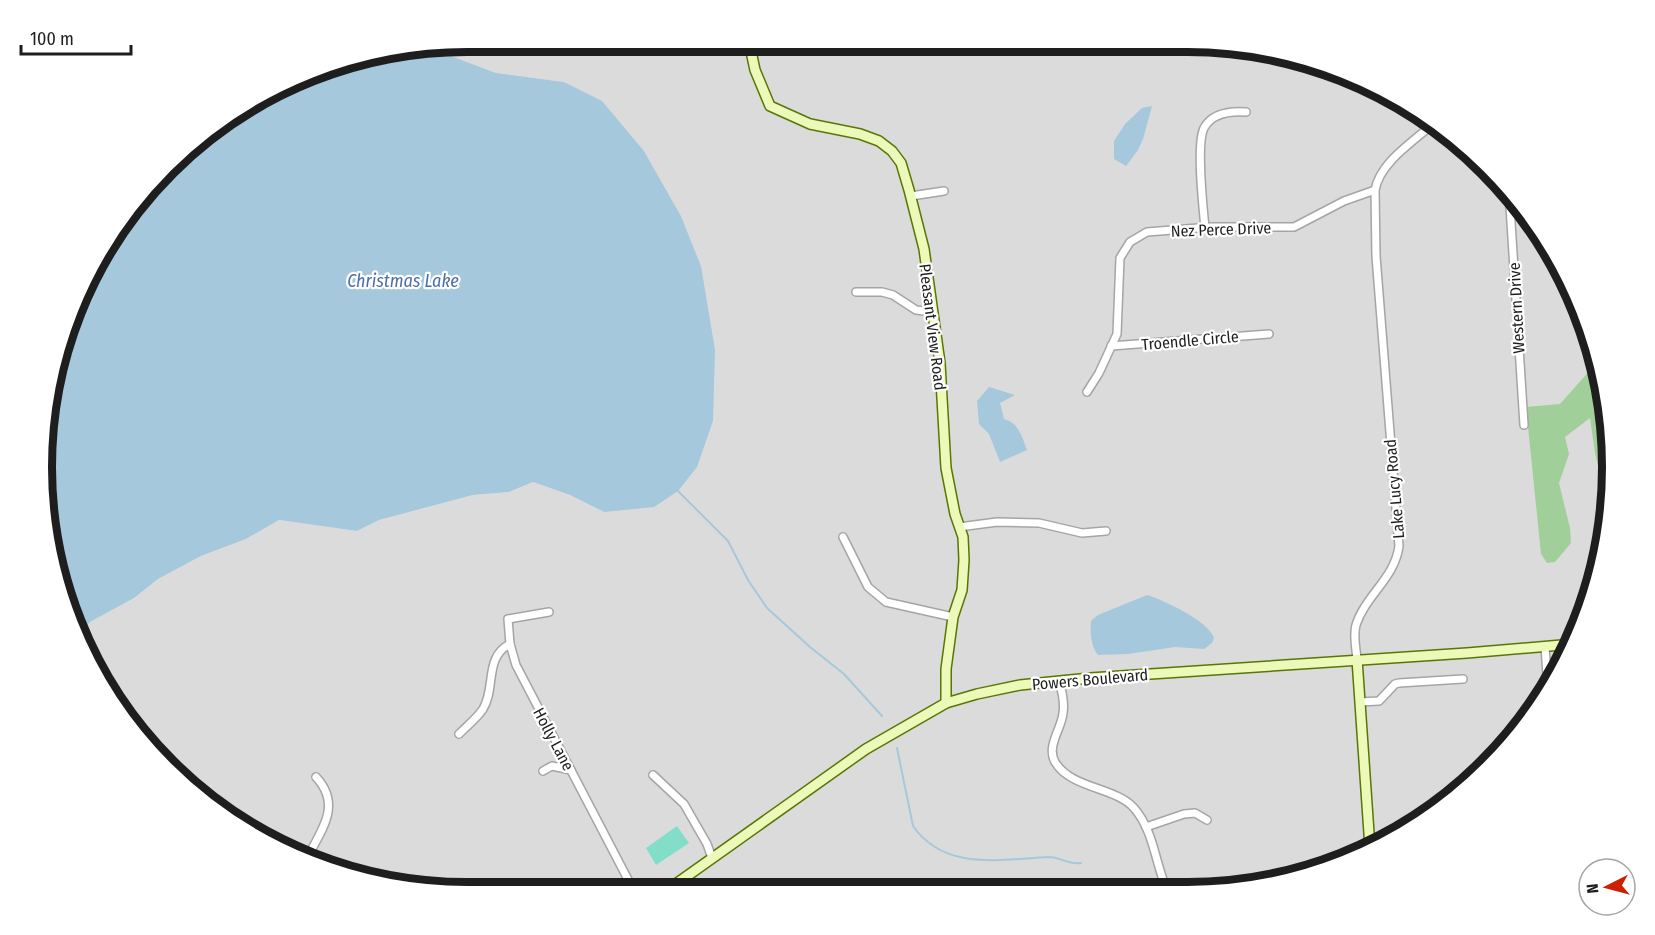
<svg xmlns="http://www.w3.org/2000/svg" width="1655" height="935" font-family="'Fira Sans Condensed',sans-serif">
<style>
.residential{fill:#dcdbdb}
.forest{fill:#a1cf99}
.pitch{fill:#83dec9}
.water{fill:#a5c8dd}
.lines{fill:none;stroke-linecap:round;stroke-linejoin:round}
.stream{stroke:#a5c8dd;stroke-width:2}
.street-casing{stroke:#a5a5a5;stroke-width:10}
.secondary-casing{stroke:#587605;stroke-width:12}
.street{stroke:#fff;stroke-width:7}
.secondary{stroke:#ecf9b8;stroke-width:9}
.labels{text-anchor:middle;stroke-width:4.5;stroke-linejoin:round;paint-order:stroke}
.street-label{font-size:16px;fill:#1e1e1e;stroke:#fff}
.water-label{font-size:18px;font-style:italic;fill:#4b6dae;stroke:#fff}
.rim{fill:none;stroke:#1e1e1e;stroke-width:8}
</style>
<rect width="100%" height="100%" fill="#efede4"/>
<path class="residential" d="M467,42L1215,43L1324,64L1401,99L1468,148L1525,209L1569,280L1599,358L1612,440L1609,523L1590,605L1556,681L1489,768L1424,821L1325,870L1243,889L440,892L357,878L254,836L147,748L78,636L90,622L134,598L158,579L201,556L246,539L279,520L357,531L379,520L473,495L509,492L533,482L570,495L604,512L701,266L681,216L644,151L564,82L496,73L430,48Z"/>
<path class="forest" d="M1600,366L1612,440L1611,487L1603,486L1595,453L1590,418L1565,437L1569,454L1559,483L1570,528L1571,543L1555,562L1547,563L1541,554L1526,407L1560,404L1592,368Z"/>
<path class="pitch" d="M677,826L689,843L656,865L646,848Z"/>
<g class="water">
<path d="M430,48L496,73L564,82L602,101L644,151L681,216L701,266L715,350L713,421L697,467L678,491L654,507L604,512L570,495L533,482L509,492L473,495L379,520L357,531L279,520L246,539L201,556L158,579L134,598L90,622L78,636L74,630L43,495L57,357L114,231L209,130L331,64Z"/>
<path d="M1152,106L1143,139L1138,150L1126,166L1114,159V141L1125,124L1142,108Z"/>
<path d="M989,387L1015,395L1000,403L1004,419C1019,423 1022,437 1027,450L1000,462L989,434L979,424L977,401Z"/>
<path d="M1147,595C1163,600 1209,621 1214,638L1212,643L1204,649L1175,647L1128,654L1098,655C1091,647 1090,632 1091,621L1098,615Z"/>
</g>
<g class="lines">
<g class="stream">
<path d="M677,490L728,541L748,580L767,608L810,647L844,674L882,716"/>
<path d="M897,748L913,826C945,872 1002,859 1049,857C1060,857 1069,865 1081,863"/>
</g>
<defs>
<g id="street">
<path d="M1358,83L1360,81"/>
<path d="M1509,191L1524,425"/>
<path d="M911,196L944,191"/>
<path d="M1205,228C1203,207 1196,144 1204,128C1212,113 1231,111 1246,112"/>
<path d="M856,292H882L893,295L916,310L933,312"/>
<path d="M1111,346L1269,334"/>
<path d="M1087,392L1099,373L1117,334L1120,258L1130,242L1147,232L1211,227H1294L1344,201L1375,190C1380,162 1413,142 1434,123"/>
<path d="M959,527L997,522L1039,523L1082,533L1106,531"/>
<path d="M843,537L868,587L886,602L953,617"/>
<path d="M549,612L508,619L510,644L516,665L634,891"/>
<path d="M1545,646L1548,690"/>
<path d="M1357,659C1356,648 1353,636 1356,625C1365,596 1395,578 1399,546L1376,256L1375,190"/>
<path d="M1059,681C1062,691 1065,702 1063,713C1062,728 1046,746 1055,762C1071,789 1116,787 1134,808C1154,831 1155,863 1167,890"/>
<path d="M1360,702L1379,701L1395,684L1399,683L1463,679"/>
<path d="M459,734C467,726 477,718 483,709C496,688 484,657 510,644"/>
<path d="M543,771L552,766L571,770"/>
<path d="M653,775L684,804L707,844L712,858"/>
<path d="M1146,827L1184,814L1195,813L1207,820"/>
<path d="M307,858C322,829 342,805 316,777"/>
</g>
<g id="secondary">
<path d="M749,42L755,70L770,106L810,124L860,134L879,141L892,151L901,163L909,190L924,249L940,363L946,468L955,514L963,537L964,560L962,590L953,617L946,669V703"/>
<path d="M1357,659L1370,848"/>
<path d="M666,891L866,749L946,703L977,694L1020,685L1090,678L1467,653L1573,644"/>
</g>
</defs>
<use href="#street" class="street-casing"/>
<use href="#secondary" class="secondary-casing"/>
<use href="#street" class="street"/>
<use href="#secondary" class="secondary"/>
</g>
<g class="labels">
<g class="street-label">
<text transform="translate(1221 229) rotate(-2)" y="6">Nez Perce Drive</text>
<text transform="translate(1516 308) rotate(-93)" y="6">Western Drive</text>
<text transform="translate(933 327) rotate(83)" y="6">Pleasant View Road</text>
<text transform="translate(1190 340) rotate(-5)" y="6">Troendle Circle</text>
<text transform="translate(1394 489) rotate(-95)" y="6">Lake Lucy Road</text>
<text transform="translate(1090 679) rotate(-5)" y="6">Powers Boulevard</text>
<text transform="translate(554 739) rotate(62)" y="6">Holly Lane</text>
</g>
<g class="water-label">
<text x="403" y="287">Christmas Lake</text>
</g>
</g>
<path d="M0 0H1655V935H0ZM467 52H1187A415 415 0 0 1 1602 467V467A415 415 0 0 1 1187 882H467A415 415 0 0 1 52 467V467A415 415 0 0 1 467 52Z" fill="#fff" fill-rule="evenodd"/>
<path class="rim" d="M467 52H1187A415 415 0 0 1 1602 467V467A415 415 0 0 1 1187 882H467A415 415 0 0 1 52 467V467A415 415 0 0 1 467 52Z"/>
<g transform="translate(1607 887) rotate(264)"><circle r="28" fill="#ffffff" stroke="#a5a5a5" stroke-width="1.5"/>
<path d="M0-4.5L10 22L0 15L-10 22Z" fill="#cc2001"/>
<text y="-9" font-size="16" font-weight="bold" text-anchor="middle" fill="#1e1e1e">N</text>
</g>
<path d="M21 45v9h110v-9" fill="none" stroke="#1e1e1e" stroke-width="3"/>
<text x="30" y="45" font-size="18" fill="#1e1e1e" stroke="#ffffff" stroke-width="4.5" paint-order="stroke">100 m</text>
</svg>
